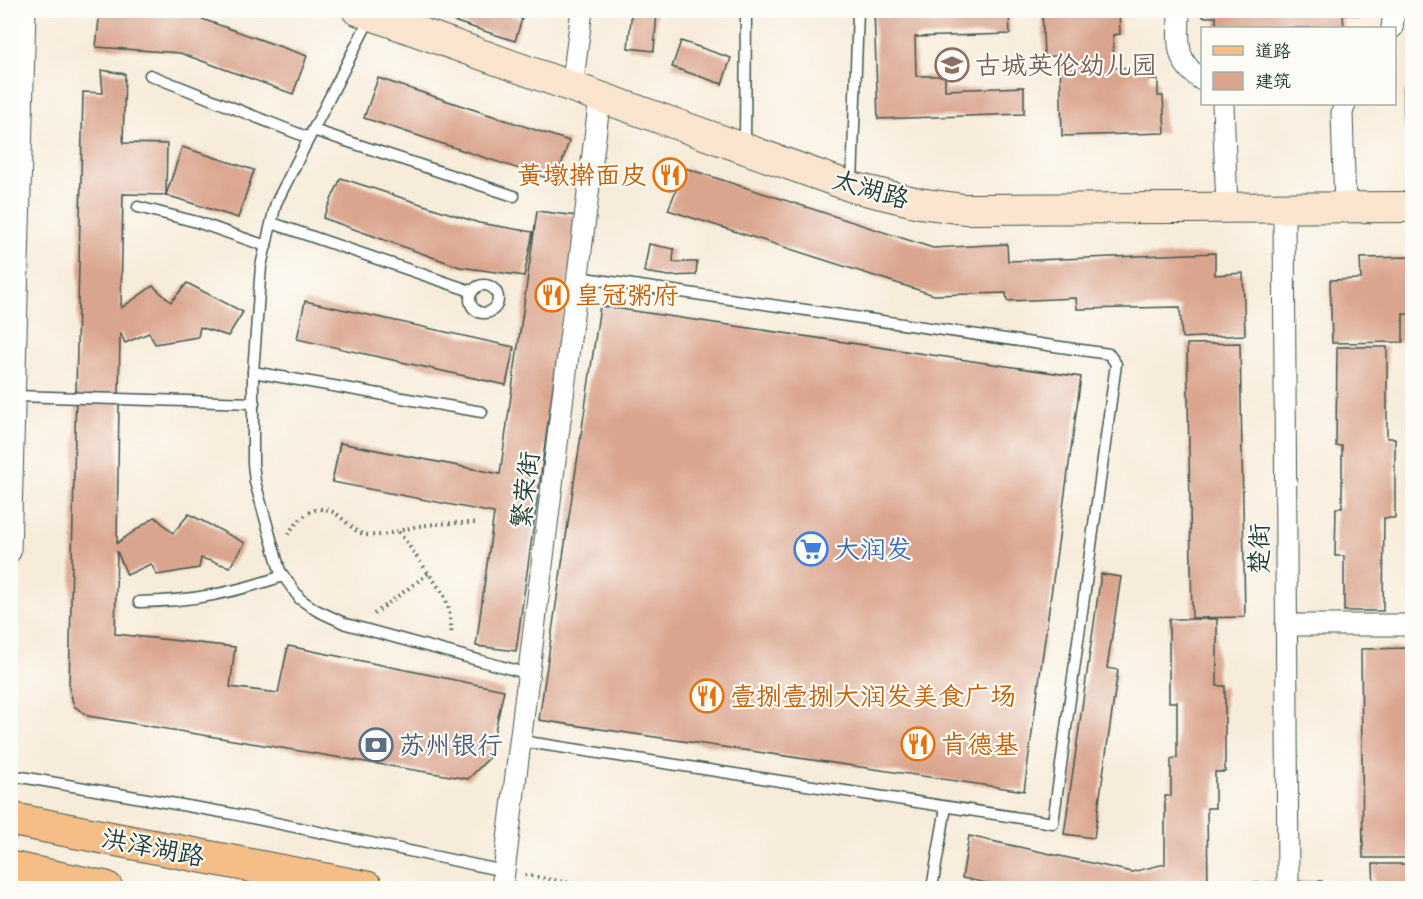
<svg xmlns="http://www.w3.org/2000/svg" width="1423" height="899" font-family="Caveat,'LXGW WenKai TC',sans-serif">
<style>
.building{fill:#daa58e}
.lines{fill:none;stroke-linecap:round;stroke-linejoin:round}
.lane-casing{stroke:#3f574d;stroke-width:13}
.street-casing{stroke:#3f574d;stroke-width:23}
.secondary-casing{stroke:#3f574d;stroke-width:32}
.primary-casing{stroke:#3f574d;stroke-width:35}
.path{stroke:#3f574d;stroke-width:4;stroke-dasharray:1.5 4.5;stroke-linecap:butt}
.lane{stroke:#fff;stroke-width:10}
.street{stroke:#fff;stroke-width:21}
.secondary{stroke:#fbe5cf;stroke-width:30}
.primary{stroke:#f6be87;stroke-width:33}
.labels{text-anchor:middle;stroke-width:4.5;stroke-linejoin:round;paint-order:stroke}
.education-label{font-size:26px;fill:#785e54;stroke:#fdfcf7;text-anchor:start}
.food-label{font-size:26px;fill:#c56008;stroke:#fdfcf7;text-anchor:start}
.street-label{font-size:26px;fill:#1f3d34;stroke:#fdfcf7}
.shop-label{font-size:26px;fill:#366cbe;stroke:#fdfcf7;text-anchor:start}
.service-label{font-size:26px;fill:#4e5e75;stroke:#fdfcf7;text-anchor:start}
</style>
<rect width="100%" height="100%" fill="#fdfcf7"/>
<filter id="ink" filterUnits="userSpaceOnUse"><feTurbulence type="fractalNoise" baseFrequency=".0167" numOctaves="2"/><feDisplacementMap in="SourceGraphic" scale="12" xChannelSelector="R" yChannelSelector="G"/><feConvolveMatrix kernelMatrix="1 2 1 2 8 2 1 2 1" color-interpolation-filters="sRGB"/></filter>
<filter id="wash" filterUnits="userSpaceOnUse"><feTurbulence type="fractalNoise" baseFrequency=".008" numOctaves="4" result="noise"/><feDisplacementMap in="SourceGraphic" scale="24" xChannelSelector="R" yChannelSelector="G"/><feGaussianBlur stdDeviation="1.35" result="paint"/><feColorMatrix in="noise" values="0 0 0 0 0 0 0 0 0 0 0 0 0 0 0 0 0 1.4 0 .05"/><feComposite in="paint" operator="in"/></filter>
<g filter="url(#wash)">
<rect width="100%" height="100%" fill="#f7ecda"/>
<g id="blocks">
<g class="building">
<path d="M100,10H166L185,13L307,56L293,94L180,53L96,47Z"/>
<path d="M419,10H495L522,19L515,41Z"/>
<path d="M632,10H657L654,51L628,48Z"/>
<path d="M874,10H1009L1010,34L915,37L916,76H945V90L1024,87V114L878,119Z"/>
<path d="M1042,10H1119L1120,34L1113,35L1114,68L1148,67L1149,80H1158V96H1163L1165,133L1062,136L1060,56H1044Z"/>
<path d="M1203,10H1360V15H1343L1344,28H1216V17H1203Z"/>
<path d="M681,41L731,58L722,84L672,67Z"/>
<path d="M101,70L125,74L123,143L167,144L166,195L123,194L121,308L153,286L171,302L187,283L243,312L228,336L200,327L198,337L155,344L149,333L125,343L120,332L117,543L155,517L173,533L189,514L245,543L230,567L201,558L199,568L157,575L151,564L127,575L117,551L115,634L235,647L230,687L278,693L288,646L504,690L489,758L468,779L88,716L74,706L69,688L83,92L103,93Z"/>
<path d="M1410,75H1412V128H1404V91H1409Z"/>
<path d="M378,78L569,141L556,181L364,118Z"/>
<path d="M182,147L254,170L238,218L166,195Z"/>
<path d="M685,168L933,248L1007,244L1008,261L1215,253V275L1243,273L1245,335L1182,338L1180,307L1077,309L1076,298L1007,301L1006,293L934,295L668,210Z"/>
<path d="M341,178L479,223L533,232L524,276L460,267L323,218Z"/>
<path d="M537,211L577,216L516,651L476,646L494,513L332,482L340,443L500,474Z"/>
<path d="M649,244L674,249L673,262H697L696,275L669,276L644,272Z"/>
<path d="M1412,257V314H1403V342L1332,343L1330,280L1361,279L1360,258Z"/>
<path d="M305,301L514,347L506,385L297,339Z"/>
<path d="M600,306L1081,377L1024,791L539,720Z"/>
<path d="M1240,343L1245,617L1192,618L1187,344Z"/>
<path d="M1337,347H1387V438H1395V518H1384L1383,611H1344V556H1335L1336,508H1342V446H1336Z"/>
<path d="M1101,574L1121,577L1107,668L1118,670L1094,838L1064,834Z"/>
<path d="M1169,619H1217V686H1225V772H1215V808H1207L1208,888H1012L962,878L969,836L1132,872L1165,864V796H1171V759L1177,758V702H1169Z"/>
<path d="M1412,648V858H1363L1361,649Z"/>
<path d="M1373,864H1412V888H1374Z"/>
<path d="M1322,881V888H1252L1251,883Z"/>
</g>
</g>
</g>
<g filter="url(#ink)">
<use href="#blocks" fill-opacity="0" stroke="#3f574d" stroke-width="1.5"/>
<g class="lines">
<defs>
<g id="lane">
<path d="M371,16L276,203L261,266L253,372V463L255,482L280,571L300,599L316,610L346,624L529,674"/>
<path d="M150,75L309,138"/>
<path d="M313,130L514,196"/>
<path d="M745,145L746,10"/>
<path d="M852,184L858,10"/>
<path d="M138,207L197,222L266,246"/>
<path d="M272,223L471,291"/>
<circle cx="484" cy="299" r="14"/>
<path d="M253,372L482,412"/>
<path d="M15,396L254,403"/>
<path d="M139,602C194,601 232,593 283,576"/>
<path d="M521,741L1053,823L1116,364L1109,354L578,277"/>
<path d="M10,775L233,814L504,871"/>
<path d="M932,888L946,807"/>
</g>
<g id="street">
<path d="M1179,10C1179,42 1173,60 1202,80"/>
<path d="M1392,28L1394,10"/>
<path d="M572,87L582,10"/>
<path d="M1223,104L1227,209"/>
<path d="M1345,104L1342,113L1345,208"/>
<path d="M1284,209L1288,888"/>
<path d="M10,552L25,10"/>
<path d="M1286,625H1412"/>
<path d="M502,888L600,97"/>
</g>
<path id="secondary" d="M357,10L852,187L919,203L964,209L1412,207"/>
<g id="primary">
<path d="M10,819L367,888"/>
<path d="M10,868L106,888"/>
</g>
</defs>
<use href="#lane" class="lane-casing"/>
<use href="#street" class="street-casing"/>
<use href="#secondary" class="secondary-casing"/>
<use href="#primary" class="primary-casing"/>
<g class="path">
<path d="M399,532L444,595L449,609L452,636"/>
<path d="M288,534C295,524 307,510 320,509C341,508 349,533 368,535C384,537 400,530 414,527C434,523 455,523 475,523"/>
<path d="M374,614L429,573"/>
<path d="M525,875L599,888"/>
</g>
<use href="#lane" class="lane"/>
<use href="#street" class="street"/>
<use href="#secondary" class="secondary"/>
<use href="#primary" class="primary"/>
</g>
</g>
<defs>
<symbol id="school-ring" viewBox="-11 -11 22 22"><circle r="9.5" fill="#fdfcf7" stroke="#8d6e63" stroke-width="1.5"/><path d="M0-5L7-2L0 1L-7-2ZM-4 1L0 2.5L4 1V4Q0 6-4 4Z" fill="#8d6e63"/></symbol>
<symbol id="restaurant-ring" viewBox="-11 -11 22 22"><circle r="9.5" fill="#fdfcf7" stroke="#e8710a" stroke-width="1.5"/><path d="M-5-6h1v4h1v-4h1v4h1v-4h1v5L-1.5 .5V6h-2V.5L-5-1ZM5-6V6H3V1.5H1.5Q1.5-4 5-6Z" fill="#e8710a"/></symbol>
<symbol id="supermarket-ring" viewBox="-11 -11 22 22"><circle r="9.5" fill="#fdfcf7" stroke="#3f7fe0" stroke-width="1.5"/><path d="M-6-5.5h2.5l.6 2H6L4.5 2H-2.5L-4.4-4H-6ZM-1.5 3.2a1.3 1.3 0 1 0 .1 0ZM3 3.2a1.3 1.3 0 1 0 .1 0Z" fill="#3f7fe0"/></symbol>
<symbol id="bank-ring" viewBox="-11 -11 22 22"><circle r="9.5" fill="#fdfcf7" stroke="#5c6f8a" stroke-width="1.5"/><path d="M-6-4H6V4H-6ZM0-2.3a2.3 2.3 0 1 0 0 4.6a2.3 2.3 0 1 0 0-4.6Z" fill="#5c6f8a"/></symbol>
</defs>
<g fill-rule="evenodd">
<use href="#school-ring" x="933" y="46" width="38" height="38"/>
<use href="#restaurant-ring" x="651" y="156" width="38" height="38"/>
<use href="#restaurant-ring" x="533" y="276" width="38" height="38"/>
<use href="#supermarket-ring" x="792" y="530" width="38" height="38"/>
<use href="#restaurant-ring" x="688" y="677" width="38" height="38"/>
<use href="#restaurant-ring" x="899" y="725" width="38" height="38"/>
<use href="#bank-ring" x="357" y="726" width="38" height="38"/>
</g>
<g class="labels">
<g class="education-label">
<text x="975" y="74">古城英伦幼儿园</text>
</g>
<g class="food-label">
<text x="647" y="184" text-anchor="end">黄墩擀面皮</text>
<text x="575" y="304">皇冠粥府</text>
<text x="730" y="705">壹捌壹捌大润发美食广场</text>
<text x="941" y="753">肯德基</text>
</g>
<g class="street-label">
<text transform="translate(871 189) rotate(16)" y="9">太湖路</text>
<text transform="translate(525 490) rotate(-83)" y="9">繁荣街</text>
<text transform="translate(1259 549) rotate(-90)" y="9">楚街</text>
<text transform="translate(153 847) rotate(11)" y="9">洪泽湖路</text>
</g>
<g class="shop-label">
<text x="834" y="558">大润发</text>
</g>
<g class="service-label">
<text x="399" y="754">苏州银行</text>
</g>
</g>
<rect width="1423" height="899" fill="none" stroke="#fdfcf7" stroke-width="36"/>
<rect x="1201" y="27" width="195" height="78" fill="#fdfcf7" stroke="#a4b0a9" stroke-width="1.5"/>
<rect x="1213" y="46" width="30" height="9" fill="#f6be87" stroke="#a4b0a9" stroke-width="1.5"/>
<text x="1255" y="57" font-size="18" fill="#1f3d34">道路</text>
<rect x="1213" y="72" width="30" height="18" fill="#daa58e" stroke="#a4b0a9" stroke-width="1.5"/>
<text x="1255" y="87" font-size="18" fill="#1f3d34">建筑</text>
</svg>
